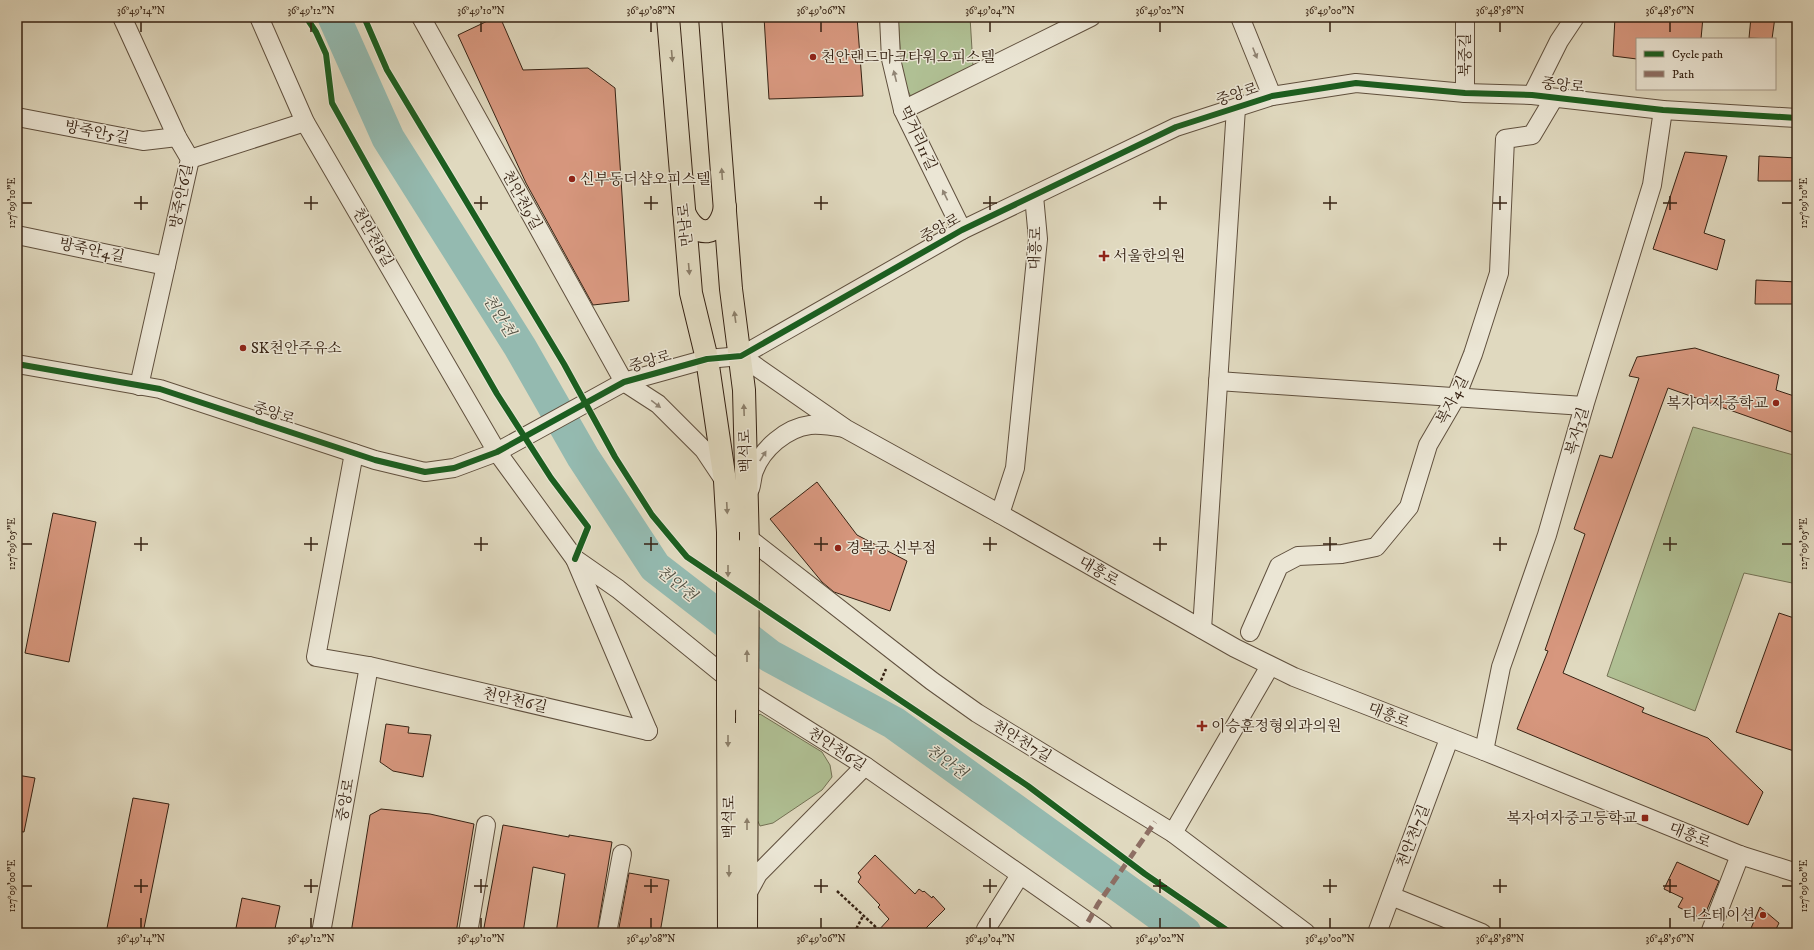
<svg xmlns="http://www.w3.org/2000/svg" width="1814" height="950" font-family="'IM FELL DW Pica','Noto Serif KR',serif">
<style>
.green{fill:#b0c094;stroke:#737154}
.lines{fill:none;stroke-linecap:round;stroke-linejoin:round}
.river{stroke:#94bab0;stroke-width:33}
.building{fill:#d7977e;stroke:#362213}
.minor-casing{stroke:#60503e;stroke-width:20}
.major-casing{stroke:#362213;stroke-width:24}
.path{stroke:#362213;stroke-width:2.5;stroke-dasharray:3 2;stroke-linecap:butt}
.minor{stroke:#ebe6d5;stroke-width:18}
.major{stroke:#e0d9bf;stroke-width:22}
.major-bridge-casing{stroke:#362213;stroke-width:24;stroke-linecap:butt}
.major-bridge{stroke:#e0d9bf;stroke-width:22}
.quiet{stroke:#8d6e63;stroke-width:5;stroke-dasharray:10 5;stroke-linecap:butt}
.cycleway-casing{stroke:#ebe6d5;stroke-width:8}
.cycleway{stroke:#1b5e20;stroke-width:6}
.oneway{fill:#908474}
.oneway2{fill:#8b7e69}
.ticks{fill:none;stroke:#362213;stroke-width:1.5}
.poi-dot{fill:#8f2418;stroke:#ebe6d5;stroke-width:1.5}
.labels{text-anchor:middle;stroke-width:3;stroke-linejoin:round;paint-order:stroke}
.street-label{font-size:15px;fill:#362213;stroke:#ebe6d5}
.poi-label{font-size:15px;fill:#362213;stroke:#ebe6d5;text-anchor:start}
.water-label{font-size:16px;font-style:italic;fill:#525042;stroke:#ebe6d5}
.neatline{fill:none;stroke:#362213;stroke-width:1.5}
.ticks-label{font-size:10px;text-anchor:middle;fill:#362213}
</style>
<rect width="100%" height="100%" fill="#e0d9bf"/>
<filter id="stains"><feTurbulence type="fractalNoise" baseFrequency=".005" numOctaves="4"/><feColorMatrix values="0 0 0 0 .2 0 0 0 0 .09 0 0 0 0 .02 0 0 0 .5 -.17"/></filter>
<radialGradient id="worn" r=".72"><stop offset=".6" stop-color="#630" stop-opacity="0"/><stop offset="1" stop-color="#630" stop-opacity=".3"/></radialGradient>
<g class="green">
<path d="M898,17H970L973,66L911,97L902,78Z"/>
<path d="M1693,427L1797,456V584L1744,573L1695,711L1607,676Z"/>
<path d="M760,714L822,752L830,765L832,777L822,790L773,823L760,826L755,815L756,718Z"/>
</g>
<g class="lines">
<path class="river" d="M334,17L388,138L520,347L583,457L655,567L770,656L894,723L1185,933"/>
</g>
<g class="building">
<path d="M496,17H500L523,70L588,68L615,88L629,301L593,305L526,183L458,35Z"/>
<path d="M764,17H857L863,96L769,99Z"/>
<path d="M1615,17H1703L1701,39H1637V59L1613,56Z"/>
<path d="M1751,17H1775L1772,39L1749,38Z"/>
<path d="M1685,152L1727,156L1704,233L1725,240L1717,270L1653,249Z"/>
<path d="M1759,156L1797,158V181H1758Z"/>
<path d="M1756,280L1797,282V304H1755Z"/>
<path d="M1695,348L1779,375L1776,390L1797,397V434L1668,388L1563,673L1644,708L1642,712L1708,738L1763,792L1748,825L1517,729L1548,651L1545,650L1585,534L1574,529L1600,455L1612,458L1639,378L1629,376L1637,357Z"/>
<path d="M817,482L857,535L907,561L890,611L834,592L822,582L770,519Z"/>
<path d="M53,513L96,522L69,662L25,653Z"/>
<path d="M1779,613L1797,619V752L1736,732Z"/>
<path d="M386,724L409,727L408,733L431,735L423,777L393,771L380,762Z"/>
<path d="M17,775L35,778L24,832L17,831Z"/>
<path d="M133,798L169,804L143,933H106Z"/>
<path d="M381,809L430,814L474,824L456,933H351L370,815Z"/>
<path d="M503,825L569,837V835L612,842L597,933H556L565,874L533,867L523,933H483Z"/>
<path d="M875,855L915,894L919,889L923,892L924,891L932,898L933,896L945,909L921,933H876L889,919L878,907L880,905L858,882L861,877L858,873Z"/>
<path d="M1677,862L1719,881L1703,919L1678,907L1683,898L1664,889Z"/>
<path d="M629,873L669,880L660,933H618Z"/>
<path d="M242,898L280,906L274,933H235Z"/>
<path d="M1760,907L1779,923L1774,933H1749Z"/>
</g>
<g class="lines">
<defs>
<g id="minor">
<path d="M122,17L177,137L190,159L139,386"/>
<path d="M259,17L305,122L497,452L575,559L618,589L735,684L865,766L1104,933"/>
<path d="M421,17L624,382L658,404L704,450L724,480"/>
<path d="M889,17L891,59L903,110L962,230"/>
<path d="M1240,17L1272,96"/>
<path d="M1465,93V17"/>
<path d="M1532,95L1559,41L1575,17"/>
<path d="M903,110L1091,17"/>
<path d="M17,117L143,141L177,137"/>
<path d="M190,159L305,122"/>
<path d="M17,235L166,266"/>
<path d="M741,356L846,429L1000,514L1235,648L1294,677L1484,751L1740,855L1797,873"/>
<path d="M17,364L160,389L375,460L425,472L454,468L497,452L624,382L707,359L741,356L962,230L1176,127L1272,96L1356,83L1465,93L1532,95L1663,110L1797,118"/>
<path d="M1218,381L1584,406"/>
<path d="M354,453L316,657L369,666L648,731"/>
<path d="M750,489C752,483 752,476 754,471C762,449 786,428 810,425C821,424 833,426 844,428"/>
<path d="M1000,514L1015,468L1038,239L1034,196"/>
<path d="M747,537L932,681L977,713L1173,833L1306,933"/>
<path d="M575,559L648,731"/>
<path d="M1202,629L1236,108"/>
<path d="M1250,632L1279,566L1298,556L1342,554L1376,547L1409,507L1428,445L1456,397L1473,354L1499,273L1505,139L1532,135L1554,98"/>
<path d="M1484,751L1501,667L1547,535L1584,406L1652,185L1663,110"/>
<path d="M1173,833L1270,666"/>
<path d="M746,896L758,874L865,766"/>
<path d="M1391,896L1482,933"/>
<path d="M986,929L1020,875"/>
<path d="M321,933L369,666"/>
<path d="M468,933L486,825"/>
<path d="M607,933L622,854"/>
<path d="M1377,933L1449,739"/>
<path d="M1710,933L1740,855"/>
</g>
<g id="major">
<path d="M668,17L691,293L707,359L725,481L728,532"/>
<path d="M710,17L731,289L744,390L748,547"/>
<path d="M684,212C696,240 720,237 725,207"/>
<path d="M728,702L729,933"/>
<path d="M746,933L747,723"/>
</g>
</defs>
<use href="#minor" class="minor-casing"/>
<use href="#major" class="major-casing"/>
<g class="path">
<path d="M879,685L886,669"/>
<path d="M837,891L879,930"/>
<path d="M854,933L863,916"/>
</g>
<use href="#minor" class="minor"/>
<use href="#major" class="major"/>
<defs>
<g id="major-bridge">
<path d="M728,702V532"/>
<path d="M747,723L748,547"/>
</g>
</defs>
<use href="#major-bridge" class="major-bridge-casing"/>
<use href="#major-bridge" class="major-bridge"/>
<path class="quiet" d="M1088,922L1098,904L1155,822"/>
<defs>
<g id="cycleway">
<path d="M306,17L316,32L326,54L332,103L417,255L497,394L551,478L588,527L575,559"/>
<path d="M364,17L387,70L564,364L615,457L652,515L687,557L1028,786L1145,874L1231,933"/>
<path d="M17,364L160,389L375,460L425,472L454,468L497,452L624,382L707,359L741,356L962,230L1176,127L1272,96L1356,83L1465,93L1532,95L1663,110L1797,118"/>
</g>
</defs>
<use href="#cycleway" class="cycleway-casing"/>
<use href="#cycleway" class="cycleway"/>
</g>
<defs><path id="oneway-solid" d="M-6-.8H1V-3.2L6.5 0L1 3.2V.8H-6Z"/></defs>
<g class="oneway">
<use href="#oneway-solid" transform="translate(1255 53) rotate(68)"/>
<use href="#oneway-solid" transform="translate(895 76) rotate(-104)"/>
<use href="#oneway-solid" transform="translate(945 195) rotate(-116)"/>
<use href="#oneway-solid" transform="translate(656 404) rotate(37)"/>
<use href="#oneway-solid" transform="translate(763 456) rotate(-57)"/>
</g>
<g class="oneway2">
<use href="#oneway-solid" transform="translate(672 56) rotate(85)"/>
<use href="#oneway-solid" transform="translate(722 174) rotate(-94)"/>
<use href="#oneway-solid" transform="translate(689 269) rotate(85)"/>
<use href="#oneway-solid" transform="translate(735 317) rotate(-98)"/>
<use href="#oneway-solid" transform="translate(744 410) rotate(-92)"/>
<use href="#oneway-solid" transform="translate(727 508) rotate(87)"/>
<use href="#oneway-solid" transform="translate(728 571) rotate(90)"/>
<use href="#oneway-solid" transform="translate(747 656) rotate(-90)"/>
<use href="#oneway-solid" transform="translate(728 741) rotate(90)"/>
<use href="#oneway-solid" transform="translate(747 824) rotate(-90)"/>
<use href="#oneway-solid" transform="translate(729 871) rotate(90)"/>
</g>
<path class="ticks" d="M141,22V32M311,22V32M481,22V32M651,22V32M821,22V32M990,22V32M1160,22V32M1330,22V32M1500,22V32M1670,22V32M141,196V210M311,196V210M481,196V210M651,196V210M821,196V210M990,196V210M1160,196V210M1330,196V210M1500,196V210M1670,196V210M22,203H32M134,203H148M304,203H318M474,203H488M644,203H658M814,203H828M983,203H997M1153,203H1167M1323,203H1337M1493,203H1507M1663,203H1677M1782,203H1792M141,537V551M311,537V551M481,537V551M651,537V551M821,537V551M990,537V551M1160,537V551M1330,537V551M1500,537V551M1670,537V551M22,544H32M134,544H148M304,544H318M474,544H488M644,544H658M814,544H828M983,544H997M1153,544H1167M1323,544H1337M1493,544H1507M1663,544H1677M1782,544H1792M141,879V893M311,879V893M481,879V893M651,879V893M821,879V893M990,879V893M1160,879V893M1330,879V893M1500,879V893M1670,879V893M22,886H32M134,886H148M304,886H318M474,886H488M644,886H658M814,886H828M983,886H997M1153,886H1167M1323,886H1337M1493,886H1507M1663,886H1677M1782,886H1792M141,918V928M311,918V928M481,918V928M651,918V928M821,918V928M990,918V928M1160,918V928M1330,918V928M1500,918V928M1670,918V928"/>
<g class="poi-dot">
<circle cx="813" cy="57" r="4"/>
<circle cx="572" cy="179" r="4"/>
<path d="M1102 250h4v4h4v4h-4v4h-4v-4h-4v-4h4z"/>
<circle cx="243" cy="348" r="4"/>
<circle cx="1776" cy="403" r="4"/>
<circle cx="838" cy="548" r="4"/>
<path d="M1200 720h4v4h4v4h-4v4h-4v-4h-4v-4h4z"/>
<rect x="1641" y="814" width="8" height="8" rx="2"/>
<circle cx="1763" cy="915" r="4"/>
</g>
<g class="labels">
<g class="street-label">
<text transform="translate(1465 55) rotate(-90)" y="5">북중길</text>
<text transform="translate(1563 85) rotate(6)" y="5">중앙로</text>
<text transform="translate(1237 94) rotate(-18)" y="5">중앙로</text>
<text transform="translate(97 132) rotate(11)" y="5">방죽안5길</text>
<text transform="translate(918 138) rotate(65)" y="5">먹거리11길</text>
<text transform="translate(181 196) rotate(-79)" y="5">방죽안6길</text>
<text transform="translate(522 200) rotate(61)" y="5">천안천9길</text>
<text transform="translate(685 225) rotate(-95)" y="5">만남로</text>
<text transform="translate(940 228) rotate(-29)" y="5">중앙로</text>
<text transform="translate(373 237) rotate(60)" y="5">천안천8길</text>
<text transform="translate(1035 248) rotate(-88)" y="5">대흥로</text>
<text transform="translate(92 250) rotate(12)" y="5">방죽안4길</text>
<text transform="translate(650 361) rotate(-16)" y="5">중앙로</text>
<text transform="translate(1452 400) rotate(-63)" y="5">복자4길</text>
<text transform="translate(274 413) rotate(18)" y="5">중앙로</text>
<text transform="translate(1577 431) rotate(-74)" y="5">복자3길</text>
<text transform="translate(745 451) rotate(-92)" y="5">백석로</text>
<text transform="translate(1099 571) rotate(30)" y="5">대흥로</text>
<text transform="translate(515 700) rotate(13)" y="5">천안천6길</text>
<text transform="translate(1389 715) rotate(22)" y="5">대흥로</text>
<text transform="translate(1022 741) rotate(31)" y="5">천안천7길</text>
<text transform="translate(837 749) rotate(33)" y="5">천안천6길</text>
<text transform="translate(345 800) rotate(-80)" y="5">중앙로</text>
<text transform="translate(729 817) rotate(-90)" y="5">백석로</text>
<text transform="translate(1690 835) rotate(22)" y="5">대흥로</text>
<text transform="translate(1413 836) rotate(-69)" y="5">천안천7길</text>
</g>
<g class="poi-label">
<text x="821" y="62">천안랜드마크타워오피스텔</text>
<text x="580" y="184">신부동더샵오피스텔</text>
<text x="1113" y="261">서울한의원</text>
<text x="251" y="353">SK천안주유소</text>
<text x="1768" y="408" text-anchor="end">복자여자중학교</text>
<text x="846" y="553">경복궁 신부점</text>
<text x="1211" y="731">이승훈정형외과의원</text>
<text x="1637" y="823" text-anchor="end">복자여자중고등학교</text>
<text x="1755" y="920" text-anchor="end">티스테이션</text>
</g>
<g class="water-label">
<text transform="translate(500 315) rotate(58)" y="6">천안천</text>
<text transform="translate(677 583) rotate(39)" y="6">천안천</text>
<text transform="translate(947 761) rotate(36)" y="6">천안천</text>
</g>
</g>
<rect width="1814" height="950" fill="none" stroke="#e0d9bf" stroke-width="44"/>
<rect x="1636" y="38" width="140" height="52" fill="#ebe6d5" stroke="#a39887"/>
<rect x="1644" y="51" width="20" height="6" fill="#1b5e20" stroke="#a39887"/>
<text x="1672" y="58" font-size="12" fill="#362213">Cycle path</text>
<rect x="1644" y="71" width="20" height="6" fill="#8d6e63" stroke="#a39887"/>
<text x="1672" y="78" font-size="12" fill="#362213">Path</text>
<rect x="22" y="22" width="1770" height="906" class="neatline"/>
<g class="ticks-label">
<text x="141" y="14">36°49'14"N</text>
<text x="311" y="14">36°49'12"N</text>
<text x="481" y="14">36°49'10"N</text>
<text x="651" y="14">36°49'08"N</text>
<text x="821" y="14">36°49'06"N</text>
<text x="990" y="14">36°49'04"N</text>
<text x="1160" y="14">36°49'02"N</text>
<text x="1330" y="14">36°49'00"N</text>
<text x="1500" y="14">36°48'58"N</text>
<text x="1670" y="14">36°48'56"N</text>
<text transform="translate(1803 203) rotate(-90)" y="4">127°09'10"E</text>
<text transform="translate(11 203) rotate(-90)" y="4">127°09'10"E</text>
<text transform="translate(1803 544) rotate(-90)" y="4">127°09'05"E</text>
<text transform="translate(11 544) rotate(-90)" y="4">127°09'05"E</text>
<text transform="translate(1803 886) rotate(-90)" y="4">127°09'00"E</text>
<text transform="translate(11 886) rotate(-90)" y="4">127°09'00"E</text>
<text x="141" y="942">36°49'14"N</text>
<text x="311" y="942">36°49'12"N</text>
<text x="481" y="942">36°49'10"N</text>
<text x="651" y="942">36°49'08"N</text>
<text x="821" y="942">36°49'06"N</text>
<text x="990" y="942">36°49'04"N</text>
<text x="1160" y="942">36°49'02"N</text>
<text x="1330" y="942">36°49'00"N</text>
<text x="1500" y="942">36°48'58"N</text>
<text x="1670" y="942">36°48'56"N</text>
</g>
<rect width="100%" height="100%" filter="url(#stains)"/>
<rect width="100%" height="100%" fill="url(#worn)"/>
</svg>
